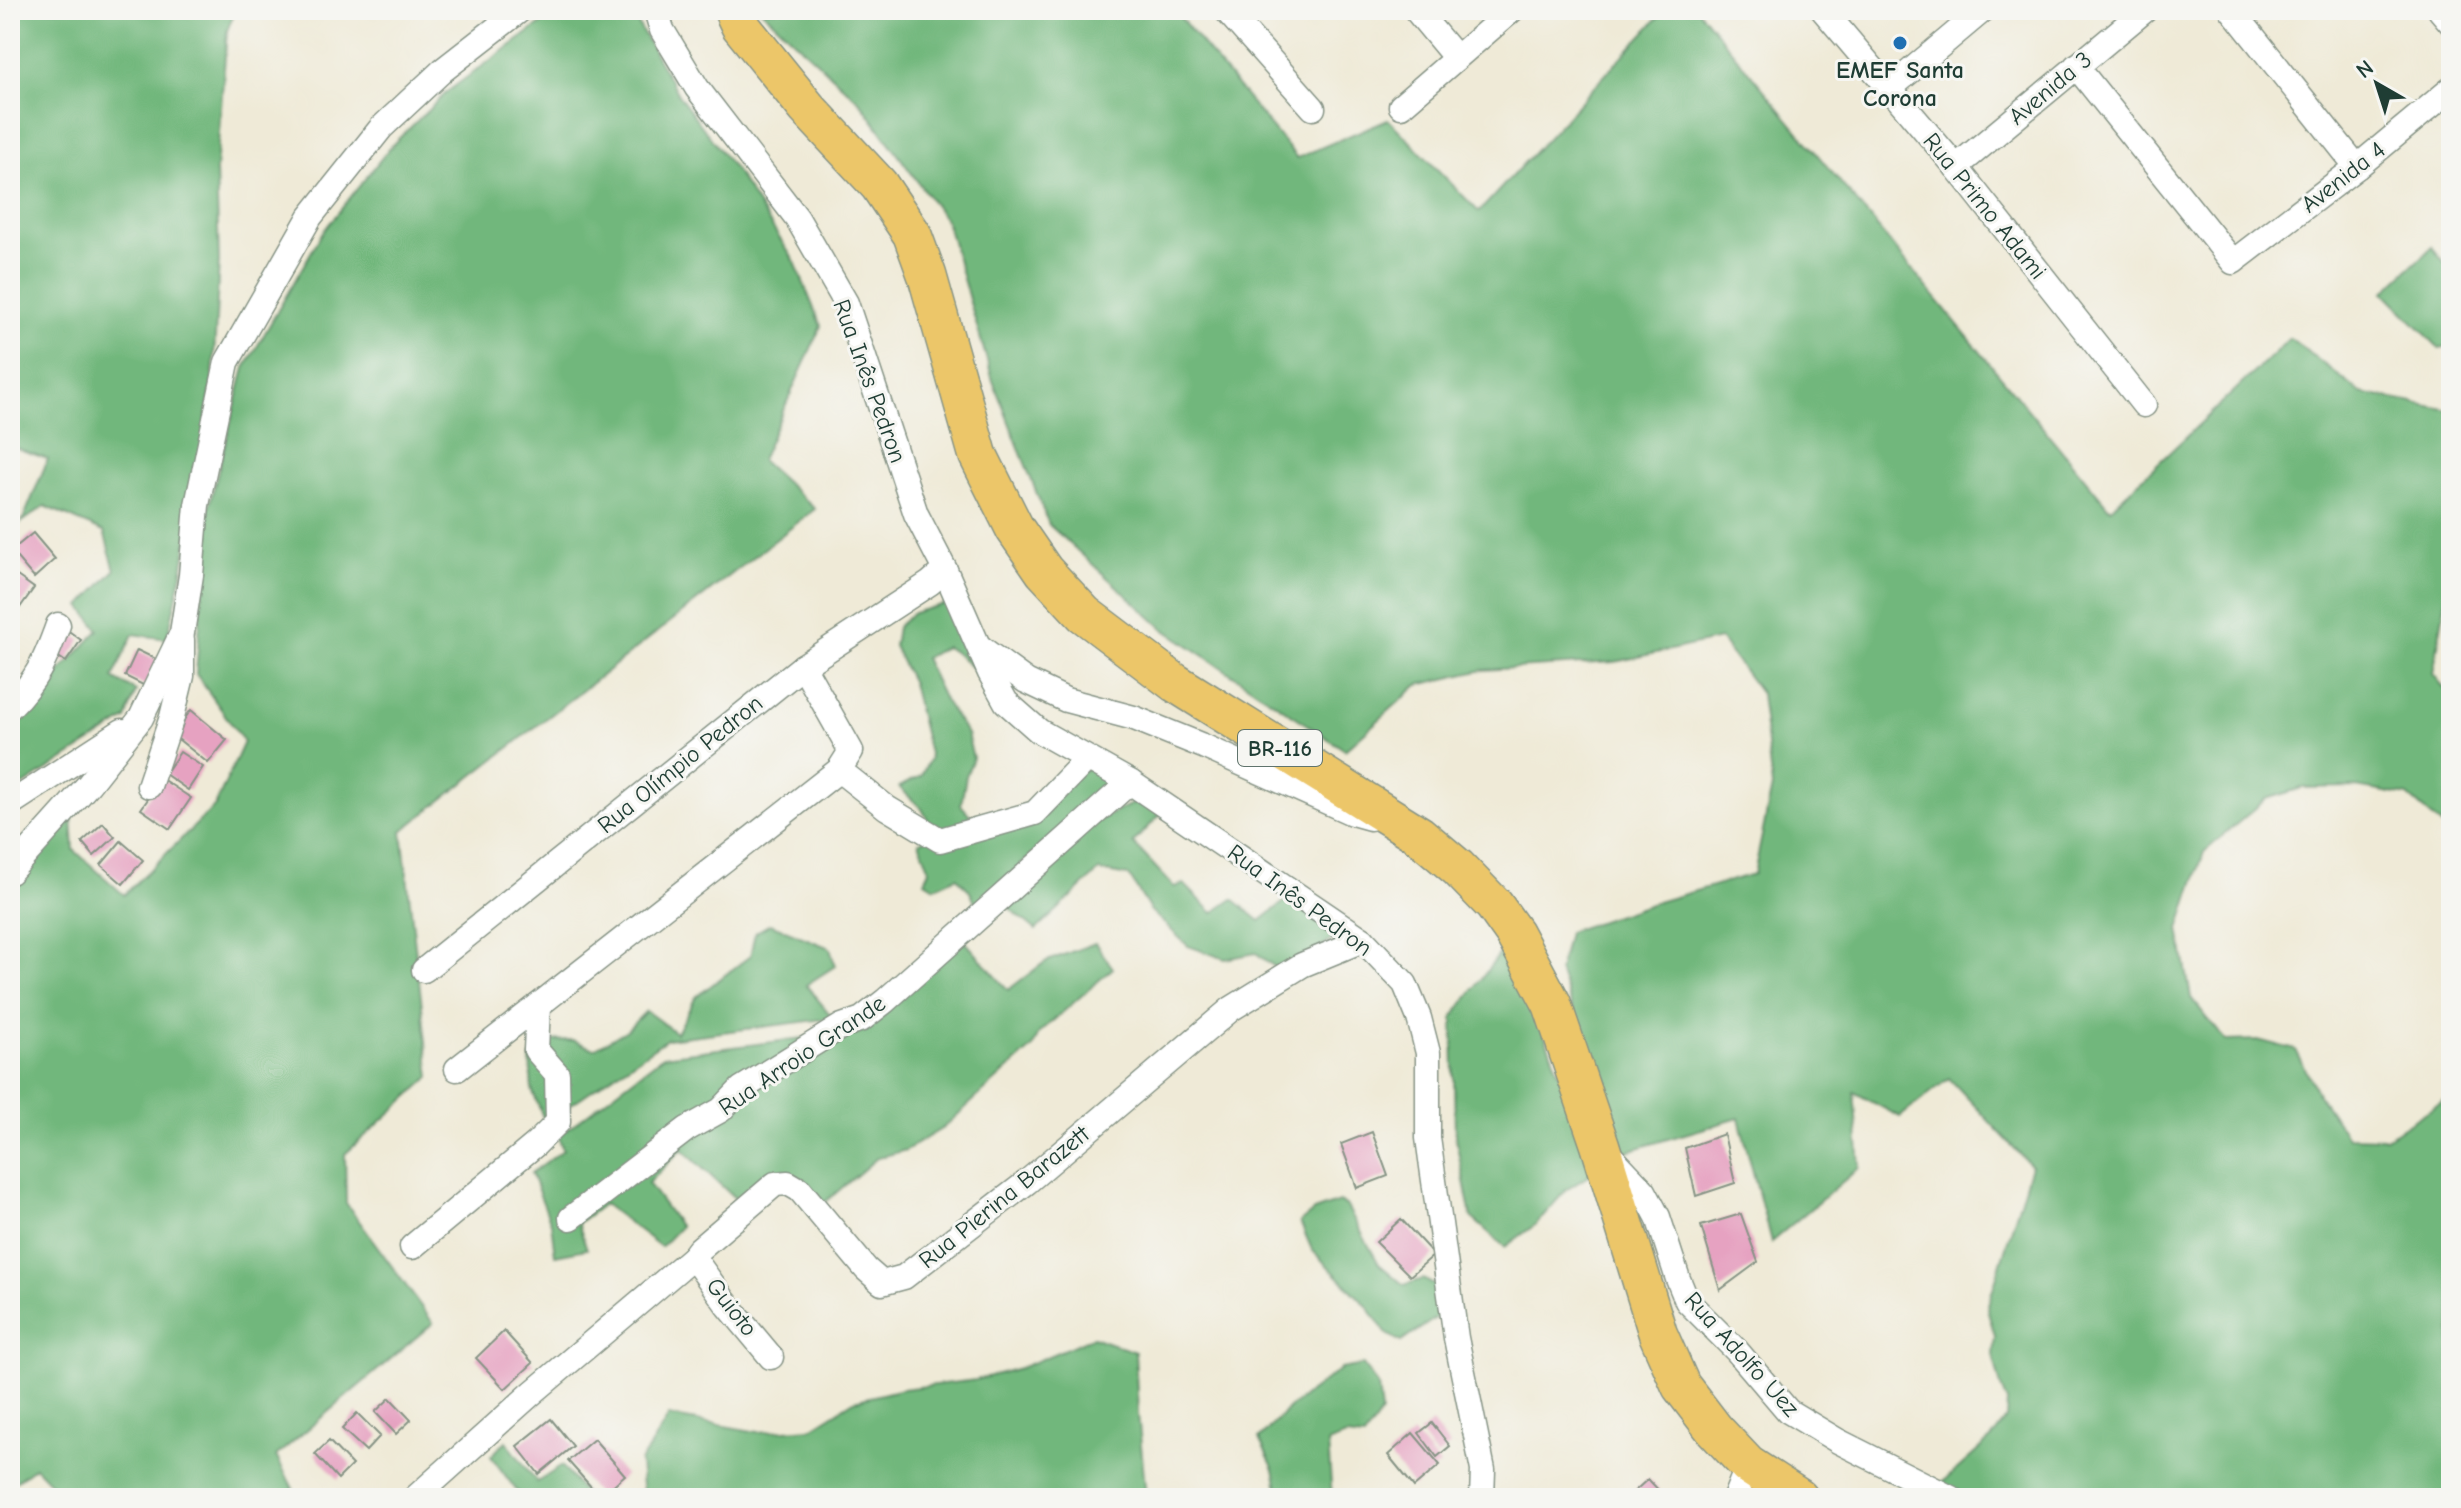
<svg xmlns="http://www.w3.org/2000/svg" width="2461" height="1508" font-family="'Comic Neue',sans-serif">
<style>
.forest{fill:#71b77c;stroke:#487a58;stroke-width:2}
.building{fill:#e6a2c1}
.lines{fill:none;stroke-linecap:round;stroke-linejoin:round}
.street-casing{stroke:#879486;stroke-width:27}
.primary-casing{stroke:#879486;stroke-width:41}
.street{stroke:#fff;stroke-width:24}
.primary{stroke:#ecc669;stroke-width:38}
.poi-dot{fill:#1f6fb2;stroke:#f6f6f2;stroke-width:3}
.labels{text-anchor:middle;stroke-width:6;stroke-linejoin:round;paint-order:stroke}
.shield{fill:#f6f6f2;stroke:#60746d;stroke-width:2}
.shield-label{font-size:22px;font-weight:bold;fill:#1f3d34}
.poi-label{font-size:24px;font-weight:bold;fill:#1f3d34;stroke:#f6f6f2}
.street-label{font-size:24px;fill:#1f3d34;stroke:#f6f6f2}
</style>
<rect width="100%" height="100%" fill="#f6f6f2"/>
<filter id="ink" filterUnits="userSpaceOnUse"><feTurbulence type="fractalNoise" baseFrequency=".0125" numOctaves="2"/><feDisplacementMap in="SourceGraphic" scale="16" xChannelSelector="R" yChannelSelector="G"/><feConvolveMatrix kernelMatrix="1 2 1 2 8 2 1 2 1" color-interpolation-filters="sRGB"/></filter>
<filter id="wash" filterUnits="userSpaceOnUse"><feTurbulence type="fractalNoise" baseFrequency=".006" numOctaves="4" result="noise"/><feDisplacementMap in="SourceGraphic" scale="32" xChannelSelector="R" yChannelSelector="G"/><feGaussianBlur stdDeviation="1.8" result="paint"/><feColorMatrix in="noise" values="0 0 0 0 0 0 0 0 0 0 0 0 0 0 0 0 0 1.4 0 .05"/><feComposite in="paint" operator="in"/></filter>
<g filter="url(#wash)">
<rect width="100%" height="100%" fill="#efead7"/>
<g class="forest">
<path d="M10,10H235L227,31L216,170L219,260L213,377L182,573L167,639L133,634L113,678L136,691L126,719L10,794V725L99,630L81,606L115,570L104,532L45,506L22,522L48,459L10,446Z"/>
<path d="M560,10H630L679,96L735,170L795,262L821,326L761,460L815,509L402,831L430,1077L345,1154L346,1203L433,1323L276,1456L298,1498H65L35,1467L10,1486V898L20,879L72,816L74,850L124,895L215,806L244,742L196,674L209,506L245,368L322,233L392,145L448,91Z"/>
<path d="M761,10H1174L1297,158L1388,119L1479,212L1665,10H1698L2110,509L2290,338L2361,393L2451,410V569L2433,674L2451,696V834L2408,796L2356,787L2302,788L2266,799L2204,852L2179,929L2191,998L2226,1041L2258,1040L2296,1050L2318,1094L2347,1137L2386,1138L2451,1096V1498H1943V1482L1992,1438L2006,1419L2007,1402L2001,1387L1993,1354L1995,1336L1987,1308L2031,1166L1949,1078L1900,1117L1854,1092L1860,1167L1771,1242L1739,1118L1624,1152L1559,971L1568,932L1654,903L1754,874L1772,787L1761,694L1720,639L1615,662L1483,670L1418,685L1345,750L1164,629L1049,525L993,381L946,221L860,102Z"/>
<path d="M2432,247L2451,270V346L2439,348L2384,292Z"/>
<path d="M955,601L972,652L974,670L961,657L946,647L924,658L944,700L967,734L973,758L966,776L961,805L985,832L1092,766L1118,780L976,904L969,890L957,877L935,887L925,881L930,870L919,842L936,835L922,809L899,787L921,776L930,758L912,683L894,646L897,627L913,613Z"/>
<path d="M1142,799L1161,814L1133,843L1174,887L1184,884L1213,913L1233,899L1260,921L1289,898L1339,934L1322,947L1276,968L1256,953L1225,959L1188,946L1150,910L1129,876L1099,871L1036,930L1003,903L1086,826Z"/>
<path d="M770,924L830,948L835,966L806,985L833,1018L667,1039L545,1122L532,1090L530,1057L545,1041L573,1040L594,1049L627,1030L646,1011L676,1033L696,997L750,956L755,933Z"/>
<path d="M963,939L1008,990L1045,962L1095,943L1113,968L1039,1033L1033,1047L943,1128L906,1150L877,1158L823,1204L791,1172L741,1204L682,1149L648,1183L680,1227L661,1247L604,1204L578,1223L587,1249L555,1255L551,1223L531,1173L563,1150L558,1136L663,1056L866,1030Z"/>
<path d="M1509,941L1596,1171L1566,1190L1536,1224L1505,1247L1471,1217L1455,1135L1453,1017Z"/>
<path d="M1339,1202L1346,1205L1379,1264L1404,1285L1423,1279L1446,1291L1440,1315L1401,1342L1386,1333L1367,1306L1312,1250L1300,1222L1314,1211Z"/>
<path d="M1093,1337L1135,1352L1138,1414L1146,1496L1098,1498H643L640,1462L669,1416L758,1432L811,1428L854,1401L902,1389L976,1380L1020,1368Z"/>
<path d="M1363,1365L1378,1386L1381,1413L1364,1438L1346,1436L1328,1443L1332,1498H1280L1274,1469L1259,1439L1289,1408L1341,1369Z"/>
<path d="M506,1441L537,1482L562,1466L588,1498H522L491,1456Z"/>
</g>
<g id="blocks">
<g class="building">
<path d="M33,533L55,559L34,578L11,551Z"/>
<path d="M10,571L34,588L16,613L10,608Z"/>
<path d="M66,629L81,640L66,662L50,651Z"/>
<path d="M137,650L158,660L145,686L125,676Z"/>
<path d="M191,710L227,740L208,763L173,735Z"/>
<path d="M180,752L203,767L188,790L165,774Z"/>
<path d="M162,779L191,798L170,829L141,809Z"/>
<path d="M103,823L115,837L94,856L82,842Z"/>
<path d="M121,841L143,860L123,884L101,865Z"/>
<path d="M1372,1132L1388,1176L1357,1188L1341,1144Z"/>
<path d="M1724,1134L1735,1183L1696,1196L1685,1148Z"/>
<path d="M1741,1214L1758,1262L1720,1290L1701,1226Z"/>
<path d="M1401,1219L1434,1255L1410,1276L1376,1242Z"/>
<path d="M504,1331L533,1363L505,1389L476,1358Z"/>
<path d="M390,1398L411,1420L396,1434L375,1412Z"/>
<path d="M357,1413L380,1436L366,1451L342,1429Z"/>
<path d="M551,1419L573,1446L539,1474L517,1446Z"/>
<path d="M1432,1423L1450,1446L1437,1457L1419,1433Z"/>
<path d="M1413,1433L1440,1465L1414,1487L1388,1455Z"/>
<path d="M594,1439L625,1475L600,1497L568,1461Z"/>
<path d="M329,1441L352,1465L338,1479L315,1454Z"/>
<path d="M1648,1479L1666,1498H1627Z"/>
</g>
</g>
</g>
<g filter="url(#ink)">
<use href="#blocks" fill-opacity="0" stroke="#879486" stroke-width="2"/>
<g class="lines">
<defs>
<g id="street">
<path d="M656,10L662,30L697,88L797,218L846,303L916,514L945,570L990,673L1006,702L1039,731L1130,782L1363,940L1405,984L1419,1018L1428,1053V1138L1456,1338L1483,1470L1482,1498"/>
<path d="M1226,10L1313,108"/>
<path d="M1416,10L1456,58"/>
<path d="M1823,10L1956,167L2144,405"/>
<path d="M2232,10L2357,167"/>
<path d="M2440,10L2451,23"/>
<path d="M2076,66L2233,262L2357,167L2451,89"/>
<path d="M1889,89L1983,10"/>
<path d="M1401,106L1512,10"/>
<path d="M1956,167L2145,10"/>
<path d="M981,648L1026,681L1066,700L1134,718L1203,746L1352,813L1370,818"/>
<path d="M10,707C37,680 45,661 58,625"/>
<path d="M839,770L887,808L940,840L1035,813L1087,759"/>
<path d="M149,786L172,717L182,676V640"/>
<path d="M10,804L122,731"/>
<path d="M10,872L89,784L141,718L182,633L191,575L197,505L227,362L310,217L381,128L443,70L520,10"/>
<path d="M424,970L803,666L930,583L945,570"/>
<path d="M457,1069L839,770L851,751L803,666"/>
<path d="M1608,1153L1644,1191L1658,1217L1678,1279L1687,1301L1737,1351L1788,1411L1838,1441L1951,1498"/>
<path d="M571,1218L687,1129L721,1110L741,1089L842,1026L862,1019L885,1001L1130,782"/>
<path d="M412,1247L536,1144L558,1122L557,1074L536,1050L538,1006"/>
<path d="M693,1257L726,1303L771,1357"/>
<path d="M415,1498L531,1394L693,1257L699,1249L775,1184L788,1183L800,1190L866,1269L882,1283L904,1277L1027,1182L1231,1009L1302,965L1363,940"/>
<path d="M1735,1498L1748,1465"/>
</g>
<path id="primary" d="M733,10L740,25L807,108L879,185L912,234L927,275L978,455L1015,529L1044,571L1084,614L1174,682L1419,835L1458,868L1494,905L1514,933L1552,1004L1600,1145L1658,1334L1681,1386L1714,1429L1748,1465L1799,1498"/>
</defs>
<use href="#street" class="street-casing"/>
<use href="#primary" class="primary-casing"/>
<use href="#street" class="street"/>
<use href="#primary" class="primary"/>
</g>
</g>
<circle class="poi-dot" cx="1900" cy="43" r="8"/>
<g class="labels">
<rect class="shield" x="1238" y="730" width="84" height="36" rx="6"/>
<g class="shield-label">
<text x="1280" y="756">BR-116</text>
</g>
<g class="poi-label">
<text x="1900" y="78">EMEF Santa<tspan x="1900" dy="28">Corona</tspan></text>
</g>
<g class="street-label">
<text transform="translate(2050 88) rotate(-40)" y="8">Avenida 3</text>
<text transform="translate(2343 177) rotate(-38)" y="8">Avenida 4</text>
<text transform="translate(1985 206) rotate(51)" y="8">Rua Primo Adami</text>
<text transform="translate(870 381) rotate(70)" y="8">Rua Inês Pedron</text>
<text transform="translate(680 764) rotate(-39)" y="8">Rua Olímpio Pedron</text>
<text transform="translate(1300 900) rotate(36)" y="8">Rua Inês Pedron</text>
<text transform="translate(802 1055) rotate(-34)" y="8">Rua Arroio Grande</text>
<text transform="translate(1004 1197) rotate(-39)" y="8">Rua Pierina Barazett</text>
<text transform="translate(732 1307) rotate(52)" y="8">Guioto</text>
<text transform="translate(1742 1354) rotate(48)" y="8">Rua Adolfo Uez</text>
</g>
</g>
<rect width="2461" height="1508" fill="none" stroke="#f6f6f2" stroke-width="40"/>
<g transform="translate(2377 84) rotate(321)" stroke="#f6f6f2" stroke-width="6" paint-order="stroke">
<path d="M0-6L14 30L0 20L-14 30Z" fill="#1f3d34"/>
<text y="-12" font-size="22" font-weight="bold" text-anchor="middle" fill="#1f3d34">N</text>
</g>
</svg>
